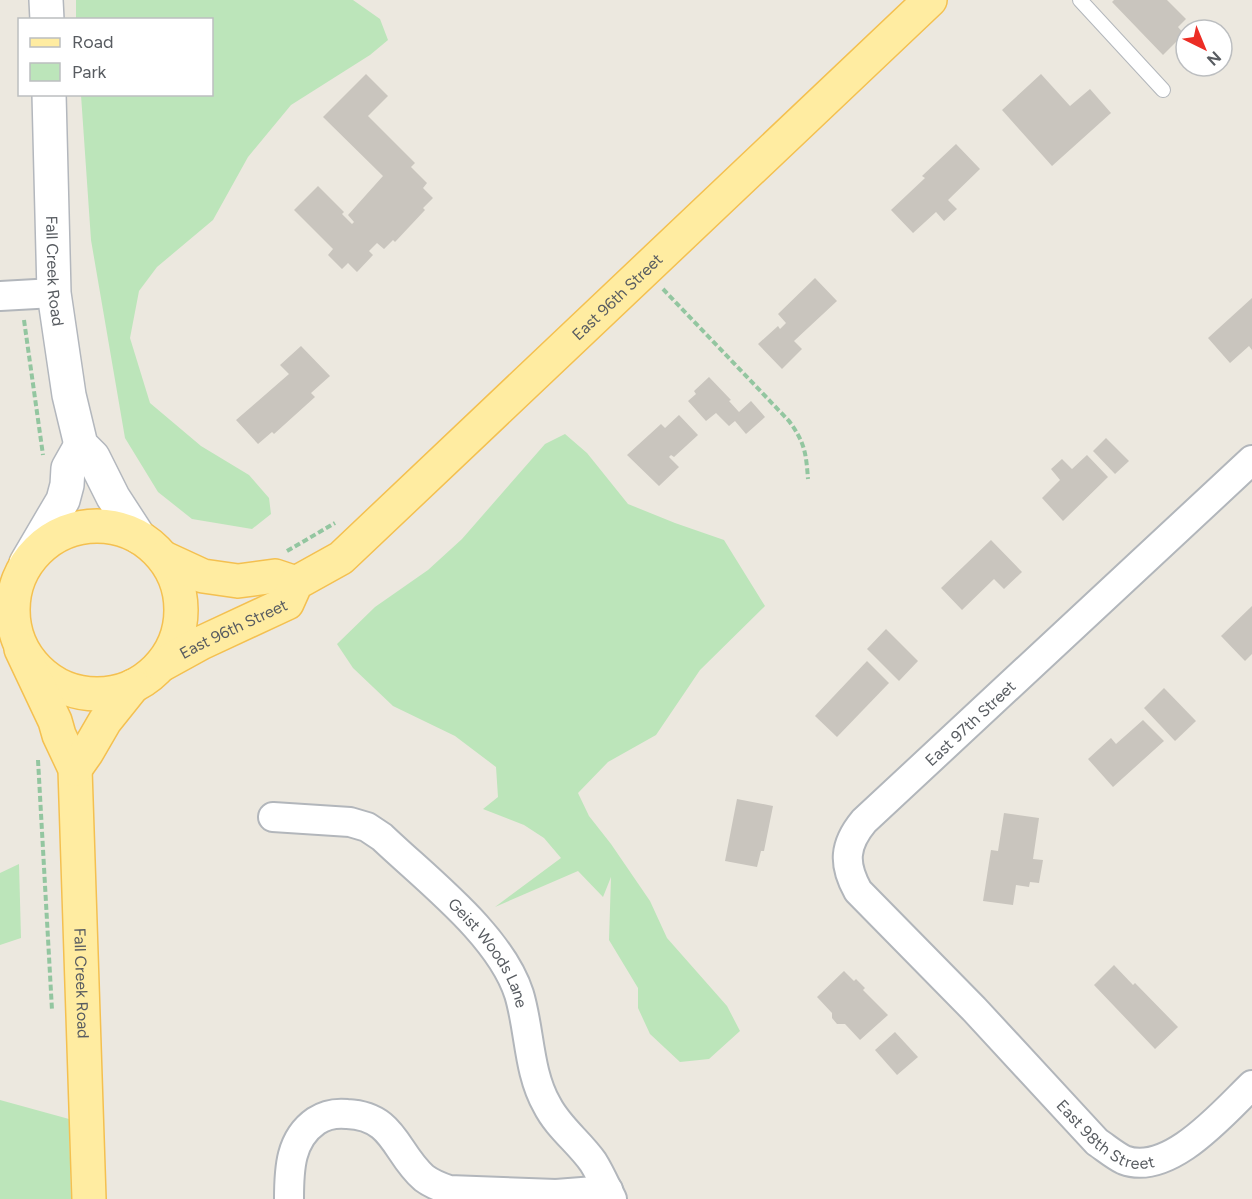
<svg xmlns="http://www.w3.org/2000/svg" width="1252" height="1199" font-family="Figtree,sans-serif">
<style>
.green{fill:#bce5ba}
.building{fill:#c9c5be}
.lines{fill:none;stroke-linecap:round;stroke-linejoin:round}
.service-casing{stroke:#b2b6bb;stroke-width:16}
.minor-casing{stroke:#b2b6bb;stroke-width:32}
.secondary-casing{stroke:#b3b7bd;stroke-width:36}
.primary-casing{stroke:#f4c050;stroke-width:36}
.path{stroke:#93c6a0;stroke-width:4;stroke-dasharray:6 3;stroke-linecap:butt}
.service{stroke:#fff;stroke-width:14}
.minor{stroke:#fff;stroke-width:28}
.secondary{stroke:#fff;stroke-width:33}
.primary{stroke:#ffeca1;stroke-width:33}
.labels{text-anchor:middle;stroke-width:6;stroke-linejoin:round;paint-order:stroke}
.street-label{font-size:16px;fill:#585c61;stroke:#fff}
</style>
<rect width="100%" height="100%" fill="#ece8df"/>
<g class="green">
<path d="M76,0H353L380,19L388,40L370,55L291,105L248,157L213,220L157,267L139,291L130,338L150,403L201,446L249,475L269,498L271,514L252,529L192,519L158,492L125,438L91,240L81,95L212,94V20L76,19Z"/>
<path d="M565,434L587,453L628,504L675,523L724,540L765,606L700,670L656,735L608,762L578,793L589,816L611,844L650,901L667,938L727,1006L740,1031L709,1059L680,1062L650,1034L638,1008V988L609,940L611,877L603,897L578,871L495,907L561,858L544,838L524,825L483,809L498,797L496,767L455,736L393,706L353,668L337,644L375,607L428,570L462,539L545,444Z"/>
<path d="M19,864L21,938L0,945V873Z"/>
<path d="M0,1100L69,1119L71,1199H0Z"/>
</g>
<g class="building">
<path d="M1114,0H1167L1186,19L1178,27L1184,34L1163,55L1112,2Z"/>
<path d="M366,74L388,96L368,116L415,163L411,167L427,183L423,188L433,198L423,208L425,210L395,242L393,240L384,249L377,243L369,251L373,255L357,272L348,263L342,269L328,255L333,249L294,210L318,186L344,212L342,214L352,224L354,222L348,215L383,176L323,117Z"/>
<path d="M1041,74L1070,106L1090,89L1111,113L1052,166L1002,110Z"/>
<path d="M956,144L980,169L948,200L957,209L944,221L936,212L913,233L891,210L925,178L922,176Z"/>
<path d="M815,278L837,301L794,341L802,349L782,369L758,344L778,326L780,329L786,323L778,314Z"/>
<path d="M1252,298V350L1249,346L1230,363L1208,338Z"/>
<path d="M301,346L330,376L311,393L315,397L274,434L272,432L258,444L236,420L289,374L280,365Z"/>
<path d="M709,377L731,400L729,401L739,412L751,401L765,417L746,434L735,421L729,426L716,413L706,421L688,401L696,394L694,391Z"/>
<path d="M679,415L698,435L674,457L671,455L669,457L679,467L659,486L627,455L661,424L665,428Z"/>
<path d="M1106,438L1129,461L1115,474L1093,451Z"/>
<path d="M1087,455L1108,477L1063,521L1042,498L1060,480L1051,469L1062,459L1072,469Z"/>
<path d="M991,540L1022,572L1004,589L994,579L962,610L941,588Z"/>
<path d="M1252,606V654L1245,661L1221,636Z"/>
<path d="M886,629L918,661L899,681L867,649Z"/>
<path d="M867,661L889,683L837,737L815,716Z"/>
<path d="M1164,688L1196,721L1175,741L1144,708Z"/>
<path d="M1143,720L1164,741L1113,787L1088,759L1111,738L1116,744Z"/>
<path d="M737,799L773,806L764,851H761L757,867L725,861Z"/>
<path d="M1004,813L1039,818L1033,859L1043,860L1039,883L1030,882L1029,887L1016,885L1013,905L983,901L991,850L998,851Z"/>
<path d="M1114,965L1133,985L1135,983L1178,1027L1155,1049L1094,985Z"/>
<path d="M844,971L854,981L856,979L865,988L863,990L888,1015L860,1040L845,1024H837L832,1018V1013L817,997Z"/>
<path d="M895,1032L918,1057L897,1075L875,1050Z"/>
</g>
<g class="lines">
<defs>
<path id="service" d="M1080,0L1163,90"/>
<g id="minor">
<path d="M0,296L54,293"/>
<path id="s1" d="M1252,460L864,821C844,845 843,864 858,891L974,1009L1097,1142C1106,1148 1114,1155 1124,1160C1169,1177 1223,1113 1252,1085"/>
<path id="s2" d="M273,817L350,822L367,827L382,837C427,880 500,935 519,994C530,1030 528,1072 547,1105C558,1127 579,1142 593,1162C600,1173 606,1187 612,1199"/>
<path d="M289,1199C289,1169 290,1139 316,1121C325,1115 337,1113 347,1114C395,1116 395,1153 424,1178C432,1184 440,1187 449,1190L556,1194L608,1190"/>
</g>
<g id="secondary">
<path d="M46,0L47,20"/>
<path id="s3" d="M49,94L54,293L69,395L81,445L93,457L113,497L139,537"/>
<path d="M26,563L63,500L67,485L68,468L81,445"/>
</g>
<g id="primary">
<circle cx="97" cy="610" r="84"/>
<path d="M164,558L203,576L238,581L275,576L296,583"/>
<path id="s4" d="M21,649L55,721L59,735L75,769L89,1199"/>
<path id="s5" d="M161,665L201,643L287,603L296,583L341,558L930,0"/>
<path d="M75,769L87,752L105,721L133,686"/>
</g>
</defs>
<use href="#service" class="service-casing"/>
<use href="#minor" class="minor-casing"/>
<use href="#secondary" class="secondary-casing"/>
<use href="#primary" class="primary-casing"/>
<g class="path">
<path d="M663,289L789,421C805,443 806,453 808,479"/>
<path d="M24,320L43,455"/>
<path d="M287,551L335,523"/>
<path d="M38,760L52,1010"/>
</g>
<use href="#service" class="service"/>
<use href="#minor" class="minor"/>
<use href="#secondary" class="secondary"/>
<use href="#primary" class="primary"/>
</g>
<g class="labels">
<g class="street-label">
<text dy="6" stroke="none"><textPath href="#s3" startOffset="177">Fall Creek Road</textPath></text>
<text dy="6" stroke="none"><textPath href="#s5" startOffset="594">East 96th Street</textPath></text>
<text dy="6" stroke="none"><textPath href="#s5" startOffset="81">East 96th Street</textPath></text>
<text transform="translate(970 723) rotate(-43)" y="6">East 97th Street</text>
<text dy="6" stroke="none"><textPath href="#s2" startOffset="272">Geist Woods Lane</textPath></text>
<text dy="6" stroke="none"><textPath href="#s4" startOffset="346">Fall Creek Road</textPath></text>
<text dy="6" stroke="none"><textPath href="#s1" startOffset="957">East 98th Street</textPath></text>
</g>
</g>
<rect x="18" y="18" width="195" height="78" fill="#ffffff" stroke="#bcbec0" stroke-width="1.5"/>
<rect x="30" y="38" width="30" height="9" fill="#ffeca1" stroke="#bcbec0" stroke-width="1.5"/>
<text x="72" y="48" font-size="18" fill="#585c61">Road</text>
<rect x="30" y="63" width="30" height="18" fill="#bce5ba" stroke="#bcbec0" stroke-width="1.5"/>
<text x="72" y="78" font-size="18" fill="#585c61">Park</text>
<g transform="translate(1204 48) rotate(137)"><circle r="28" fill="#ffffff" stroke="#bcbec0" stroke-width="1.5"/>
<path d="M0-4.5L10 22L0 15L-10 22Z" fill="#ec2d25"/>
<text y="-9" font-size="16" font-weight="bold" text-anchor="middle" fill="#585c61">N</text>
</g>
</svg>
